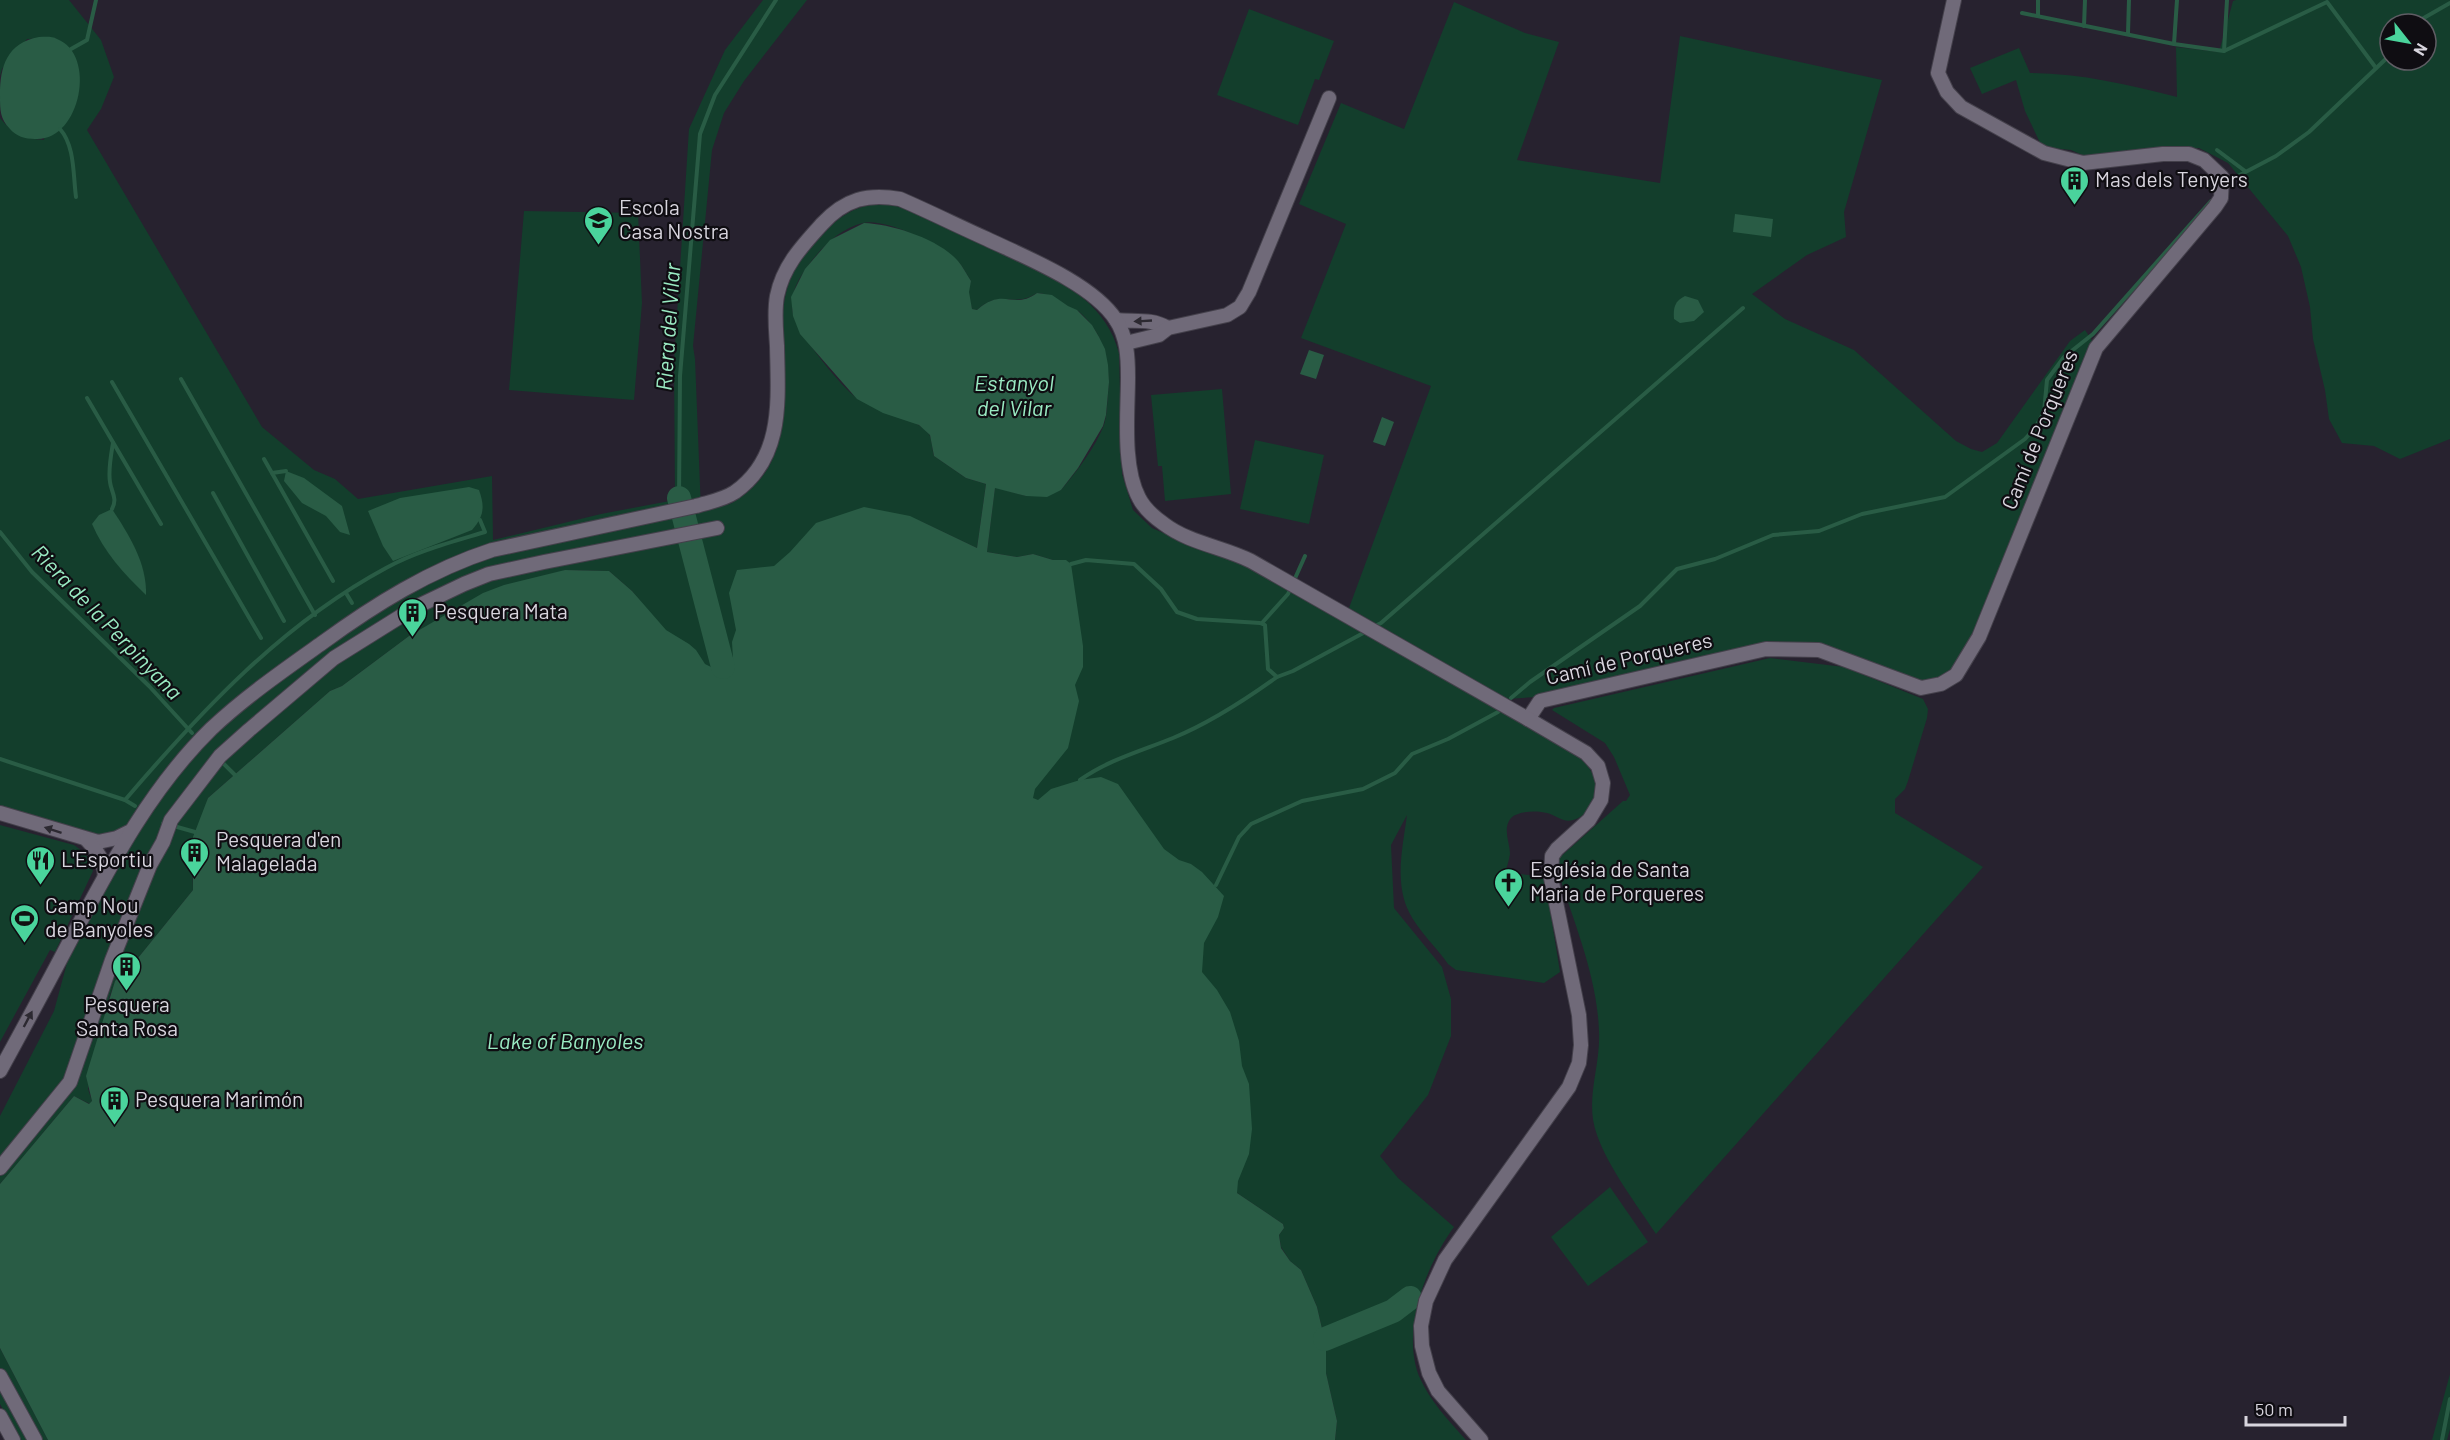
<svg xmlns="http://www.w3.org/2000/svg" width="2450" height="1440" font-family="Barlow,sans-serif">
<style>
.green{fill:#133e2c;fill-rule:evenodd}
.water{fill:#295c45}
.lines{fill:none;stroke-linecap:round;stroke-linejoin:round}
.stream{stroke:#295c45;stroke-width:4}
.river{stroke:#295c45;stroke-width:24}
.street-casing{stroke:#44404b;stroke-width:16}
.street{stroke:#706a79;stroke-width:14}
.oneway{fill:#2c2931}
.labels{text-anchor:middle;stroke-width:4.5;stroke-linejoin:round;paint-order:stroke}
.poi-label{font-size:21px;fill:#d8d5de;stroke:#0f0d12;text-anchor:start}
.street-label{font-size:21px;fill:#d8d5de;stroke:#0f0d12}
.water-label{font-size:22px;font-style:italic;fill:#9aebc3;stroke:#0f0d12}
</style>
<rect width="100%" height="100%" fill="#27222f"/>
<g class="green">
<path d="M0,0H69L101,40L114,77L101,109L87,130L262,427L314,470L335,479L358,499L492,476L493,540L601,514L675,500L674,361L689,129L725,50L763,0H807L744,81L724,113L712,150L693,346L695,359L701,511C711,508 723,507 732,503C819,452 762,349 791,277C799,258 816,242 830,227C846,211 868,201 891,205C909,208 926,218 942,225C971,239 999,252 1028,265C1069,285 1107,307 1119,353L1122,474L1133,510L1152,528L1195,547L1235,561L1266,577L1579,756C1584,762 1590,768 1593,775C1601,791 1591,816 1573,820C1563,823 1556,815 1547,813C1537,810 1518,811 1511,818C1502,829 1510,842 1510,854C1509,860 1507,867 1505,872L1537,876L1545,879L1560,972L1544,983L1456,970L1448,964C1437,948 1417,929 1409,912C1394,882 1403,846 1407,815L1391,845L1394,908L1442,967L1451,999V1036L1428,1095L1380,1156L1398,1178L1454,1227C1426,1265 1401,1330 1419,1376C1429,1400 1449,1421 1466,1440H1335L1337,1421L1326,1373V1346L1317,1307L1301,1270L1290,1261L1281,1247L1279,1235L1284,1228L1283,1224L1237,1193L1025,806L1066,560H1053L1033,554L1017,557L987,552L995,487L1026,496L1061,490C1077,471 1095,448 1104,425C1107,415 1107,404 1108,393C1111,363 1103,331 1078,311C1074,309 1069,308 1066,305C1055,298 1050,294 1037,293C1013,309 1002,288 977,310L972,309L968,292L971,281C966,274 962,264 955,259C938,244 886,218 863,223C841,228 823,246 810,263C798,279 789,294 793,314C797,332 843,390 860,400C878,410 916,417 929,434C932,439 932,449 934,456L966,478L986,484L977,548L920,521L743,660L706,681L632,591L609,571L565,570L409,636L342,686L330,691L208,798L192,859L193,890L138,958L115,981L108,1001L88,1089L92,1101L90,1104L74,1096L0,1184V1116L54,1011L67,963L125,849L0,809V118C13,134 23,138 44,140L56,38L27,39L2,69L0,76Z"/>
<path d="M2236,0H2450V439L2400,459L2374,446L2342,443L2329,419L2325,390L2313,339L2310,307L2301,267L2288,236L2228,163L2199,148L2087,157L2071,150L2042,147L2025,111L2016,80L1982,94L1970,68L2019,48L2030,73C2080,73 2129,85 2177,97L2176,47L2219,52L2233,1ZM2390,24H2426V60H2390Z"/>
<path d="M1454,2L1525,33L1559,42L1517,160L1660,183L1680,36L1882,80L1844,212L1846,237L1807,255L1752,294L1785,319L1854,350L1956,441L1971,449L1982,452L1997,443L2070,341L2085,330L2093,342L1974,635C1958,661 1954,677 1922,683L1820,645L1535,697L1507,699L1349,608L1431,386L1301,338L1346,224L1299,204L1341,103L1404,129Z"/>
<path d="M1249,9L1334,41L1319,80L1315,79L1298,125L1217,95Z"/>
<path d="M524,211L638,213L642,303L634,400L509,390Z"/>
<path d="M1222,389L1231,494L1165,501L1162,466H1158L1151,395Z"/>
<path d="M1255,440L1324,455L1309,524L1240,509Z"/>
<path d="M1770,658L1844,667L1923,699L1928,709L1927,718L1908,781L1905,789L1895,799V813L1983,867L1656,1234C1637,1205 1608,1167 1597,1135C1584,1100 1601,1067 1599,1031C1597,975 1574,924 1558,871V859L1623,801H1626L1630,795L1614,757L1605,743L1552,710L1554,708Z"/>
<path d="M0,825L74,845L85,853L93,871L55,952L50,950L0,1042Z"/>
<path d="M1610,1187L1648,1242L1588,1286L1551,1237Z"/>
<path d="M0,1348L48,1440H20L0,1404Z"/>
<path d="M2450,1374V1429L2447,1440H2432Z"/>
</g>
<g class="water">
<path d="M39,37C45,37 52,36 57,39C98,55 80,142 35,139C25,139 16,136 10,129C0,119 0,110 0,95C0,66 7,43 39,37Z"/>
<path d="M1735,214L1773,219L1771,237L1733,232Z"/>
<path d="M864,223C892,224 939,239 958,261C963,267 967,275 971,281L969,292L972,309L977,310C1005,286 1012,311 1037,293L1052,295L1068,306L1077,310L1092,325L1099,337L1105,349L1108,365L1109,382L1106,415L1103,426L1078,468L1061,490L1047,497L1026,496L995,488L987,552L1017,557L1033,554L1053,560H1066L1071,564L1083,646V667L1075,685L1079,701L1068,748L1035,789L1033,798L1038,800L1051,789L1080,780L1101,777L1118,784L1164,849L1179,860L1191,864L1202,872L1224,896L1218,917L1204,943L1202,972L1217,990L1230,1012L1239,1041L1242,1066L1249,1084L1252,1129L1249,1154L1238,1181L1237,1193L1283,1224L1284,1228L1279,1235L1281,1248L1290,1261L1301,1270L1317,1307L1326,1346V1373L1337,1421L1335,1440H48L0,1348V1184L74,1096L89,1104L92,1101L86,1076L115,981L138,958L193,890V837L208,798L330,691L342,686L409,636L483,593L504,585L565,570L609,571L632,591L666,630L689,644L696,650L705,664L715,669L729,665L733,659L732,642L736,630L729,593L737,570L774,566L790,552L816,523L864,507L910,516L977,548L986,484L966,478L934,456L930,435L919,425L883,413L857,399L800,334L793,316L791,297L805,269L830,240Z"/>
<path d="M1685,296L1698,300L1704,312L1694,321L1680,323L1674,319C1673,307 1675,301 1685,296Z"/>
<path d="M1309,350L1324,355L1316,379L1300,374Z"/>
<path d="M1382,417L1394,422L1385,446L1373,442Z"/>
<path d="M286,471L304,478L342,506L350,535L340,532L326,516L302,503L284,481Z"/>
<path d="M469,487L479,490C485,507 484,516 472,530L393,561L383,546L368,511L400,498Z"/>
<path d="M112,509C129,535 147,563 146,595C124,574 104,552 92,524L99,515Z"/>
</g>
<g class="lines">
<g class="stream">
<path d="M2022,13L2174,44L2224,51L2327,2L2376,68"/>
<path d="M2038,16V0"/>
<path d="M2418,24L2422,19L2450,3"/>
<path d="M2084,26L2085,0"/>
<path d="M2128,33L2129,0"/>
<path d="M2174,44L2177,0"/>
<path d="M71,49L87,40L96,0"/>
<path d="M2224,51L2227,0"/>
<path d="M60,129C75,146 73,175 76,197"/>
<path d="M2217,150L2245,171"/>
<path d="M2236,177L2276,156L2309,132L2390,55"/>
<path d="M181,379L315,615"/>
<path d="M112,382L261,638"/>
<path d="M87,398L161,524"/>
<path d="M264,459L333,581"/>
<path d="M272,473L286,471"/>
<path d="M213,493L284,621"/>
<path d="M679,498L680,376L700,134L715,95L776,0"/>
<path d="M112,509C118,498 111,492 110,482C108,470 111,455 113,443"/>
<path d="M0,532L32,572L149,686L192,733"/>
<path d="M1071,564L1086,560L1134,564L1161,589L1177,612L1197,619L1260,623L1265,625L1268,669L1277,677L1293,671L1367,631"/>
<path d="M346,593L352,603"/>
<path d="M1262,623L1288,594L1305,556"/>
<path d="M1373,627L1381,623L1743,308"/>
<path d="M1511,698L1530,682L1640,606L1677,569L1715,559L1773,535L1819,531L1862,514L1945,497L2025,439L2035,428L2044,412L2047,380L2064,357L2093,334L2211,201"/>
<path d="M0,759L125,800L135,806"/>
<path d="M221,761L235,775"/>
<path d="M1080,780C1108,760 1141,751 1173,738C1210,723 1245,700 1277,677"/>
<path d="M125,800C201,711 282,624 386,568C417,551 452,542 485,532L480,520"/>
<path d="M163,823L195,832"/>
<path d="M1216,885L1239,837L1251,824L1302,801L1363,789L1395,773L1412,754L1448,739L1498,712"/>
<path d="M2442,1440L2450,1399"/>
</g>
<g class="river">
<path d="M679,498L723,667"/>
<path d="M1325,1339L1393,1311L1410,1298"/>
</g>
<defs>
<g id="street">
<path d="M1116,320C1135,322 1151,318 1168,328"/>
<path d="M1126,343L1159,335L1168,328L1227,315L1240,307L1249,292L1329,98"/>
<path d="M1528,719L1540,701L1766,649L1819,650L1921,688L1941,684L1956,675L1979,637L2096,348L2215,207L2221,198L2222,177L2204,160L2189,154H2163L2083,163L2044,153L1961,107L1947,92L1938,73L1954,0"/>
<path d="M0,813L98,842L117,838L129,832"/>
<path d="M87,840C98,852 103,859 105,876"/>
<path d="M0,1071C24,1027 48,983 71,939C111,864 150,789 211,729C245,697 284,670 322,643C374,605 430,570 492,550L696,506C709,502 723,500 735,492C784,457 778,400 777,346C776,330 774,312 777,296C783,266 802,246 822,224C845,199 868,193 900,199C930,212 958,226 987,239C1025,257 1093,284 1116,320C1127,337 1128,357 1128,377C1128,412 1122,466 1139,498C1144,508 1154,517 1164,524C1189,543 1223,547 1251,561L1528,719L1586,753L1598,766L1603,783L1601,800L1589,820L1557,849L1552,856L1551,878L1579,1015L1581,1045L1579,1063L1569,1087L1445,1260L1426,1301L1421,1326L1422,1346L1429,1373L1438,1391L1481,1440"/>
<path d="M0,1168L70,1082L112,960L150,865L163,842L171,820L220,756L249,730L334,658L414,608L464,584L489,574L544,562L717,528"/>
<path d="M0,1376L35,1440"/>
<path d="M0,1416L13,1440"/>
</g>
</defs>
<use href="#street" class="street-casing"/>
<use href="#street" class="street"/>
</g>
<defs><path id="oneway-solid" d="M-6-.8H1V-3.2L6.5 0L1 3.2V.8H-6Z" transform="scale(1.5)"/></defs>
<g class="oneway">
<use href="#oneway-solid" transform="translate(1143 321) rotate(177)"/>
<use href="#oneway-solid" transform="translate(53 830) rotate(-162)"/>
<use href="#oneway-solid" transform="translate(28 1019) rotate(-62)"/>
</g>
<defs>
<symbol id="building-pin" viewBox="-11 -11 22 30"><path d="M0 17L-7.5 6A9.5 9.5 0 1 1 7.5 6Z" fill="#4ad49c" stroke="#0f0d12"/><path d="M-4-6H4V6H1V3H-1V6H-4ZM-2.5-4.3h1.7v1.8h-1.7ZM.8-4.3h1.7v1.8H.8ZM-2.5-1h1.7V.8h-1.7ZM.8-1h1.7V.8H.8Z" fill="#111"/></symbol>
<symbol id="school-pin" viewBox="-11 -11 22 30"><path d="M0 17L-7.5 6A9.5 9.5 0 1 1 7.5 6Z" fill="#4ad49c" stroke="#0f0d12"/><path d="M0-5L7-2L0 1L-7-2ZM-4 1L0 2.5L4 1V4Q0 6-4 4Z" fill="#111"/></symbol>
<symbol id="restaurant-pin" viewBox="-11 -11 22 30"><path d="M0 17L-7.5 6A9.5 9.5 0 1 1 7.5 6Z" fill="#4ad49c" stroke="#0f0d12"/><path d="M-5-6h1v4h1v-4h1v4h1v-4h1v5L-1.5 .5V6h-2V.5L-5-1ZM5-6V6H3V1.5H1.5Q1.5-4 5-6Z" fill="#111"/></symbol>
<symbol id="church-pin" viewBox="-11 -11 22 30"><path d="M0 17L-7.5 6A9.5 9.5 0 1 1 7.5 6Z" fill="#4ad49c" stroke="#0f0d12"/><path d="M-1.2-6h2.4v3.5h3.3v2.4h-3.3V6h-2.4V-.1h-3.3v-2.4h3.3Z" fill="#111"/></symbol>
<symbol id="stadium-pin" viewBox="-11 -11 22 30"><path d="M0 17L-7.5 6A9.5 9.5 0 1 1 7.5 6Z" fill="#4ad49c" stroke="#0f0d12"/><path d="M0-5a6.5 5 0 1 0 0 10a6.5 5 0 1 0 0-10ZM-3.5-1.8h7v3.6h-7Z" fill="#111"/></symbol>
</defs>
<g fill-rule="evenodd">
<use href="#building-pin" x="2058" y="164" width="33" height="45"/>
<use href="#school-pin" x="582" y="204" width="33" height="45"/>
<use href="#building-pin" x="396" y="596" width="33" height="45"/>
<use href="#building-pin" x="178" y="836" width="33" height="45"/>
<use href="#restaurant-pin" x="24" y="844" width="33" height="45"/>
<use href="#church-pin" x="1492" y="866" width="33" height="45"/>
<use href="#stadium-pin" x="8" y="902" width="33" height="45"/>
<use href="#building-pin" x="110" y="950" width="33" height="45"/>
<use href="#building-pin" x="98" y="1084" width="33" height="45"/>
</g>
<g class="labels">
<g class="poi-label">
<text x="2095" y="187">Mas dels Tenyers</text>
<text x="619" y="215">Escola<tspan x="619" dy="24">Casa Nostra</tspan></text>
<text x="434" y="619">Pesquera Mata</text>
<text x="216" y="847">Pesquera d'en<tspan x="216" dy="24">Malagelada</tspan></text>
<text x="61" y="867">L'Esportiu</text>
<text x="1530" y="877">Església de Santa<tspan x="1530" dy="24">Maria de Porqueres</tspan></text>
<text x="45" y="913">Camp Nou<tspan x="45" dy="24">de Banyoles</tspan></text>
<text x="127" y="1012" text-anchor="middle">Pesquera<tspan x="127" dy="24">Santa Rosa</tspan></text>
<text x="135" y="1107">Pesquera Marimón</text>
</g>
<g class="street-label">
<text transform="translate(2040 430) rotate(-68)" y="7">Camí de Porqueres</text>
<text transform="translate(1629 659) rotate(-13)" y="7">Camí de Porqueres</text>
</g>
<g class="water-label">
<text transform="translate(668 327) rotate(-86)" y="8">Riera del Vilar</text>
<text x="1014" y="391">Estanyol<tspan x="1014" dy="25">del Vilar</tspan></text>
<text transform="translate(107 622) rotate(46)" y="8">Riera de la Perpinyana</text>
<text x="565" y="1049">Lake of Banyoles</text>
</g>
</g>
<g transform="translate(2408 42) rotate(121)"><circle r="28" fill="#0f0d12" stroke="#5f5d64" stroke-width="1.5"/>
<path d="M0-4.5L10 22L0 15L-10 22Z" fill="#4ad49c"/>
<text y="-9" font-size="16" font-weight="bold" text-anchor="middle" fill="#d8d5de">N</text>
</g>
<path d="M2246 1416v9h99v-9" fill="none" stroke="#d8d5de" stroke-width="3"/>
<text x="2255" y="1416" font-size="18" fill="#d8d5de" stroke="#0f0d12" stroke-width="4.5" paint-order="stroke">50 m</text>
</svg>
